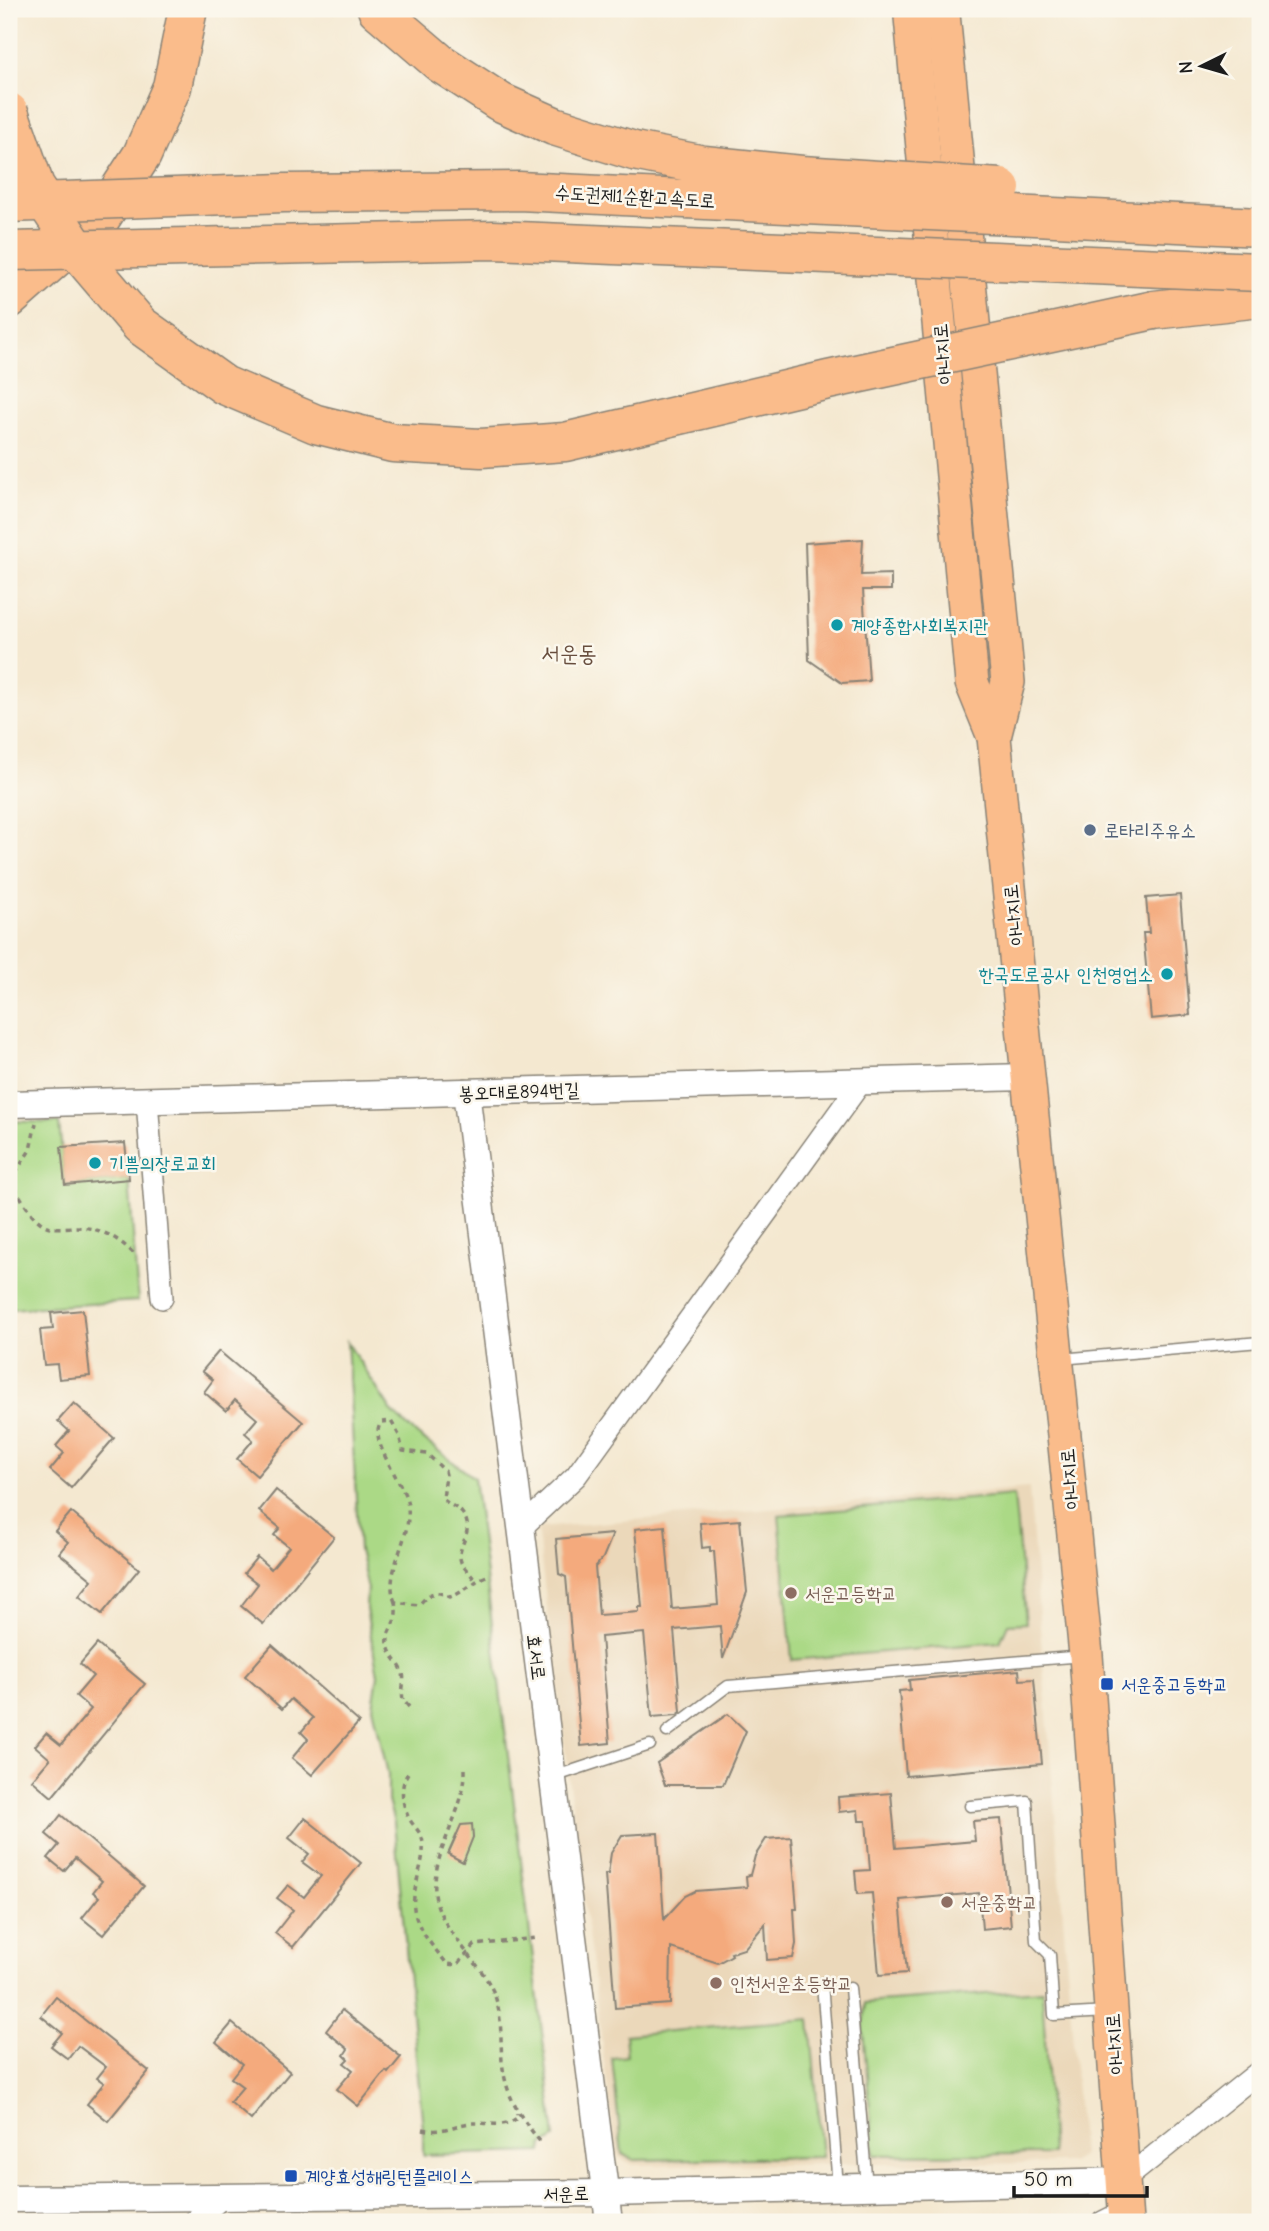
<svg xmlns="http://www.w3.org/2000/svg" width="1269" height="2231" font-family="'Comic Neue','Poor Story',sans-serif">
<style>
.built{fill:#ebd8ba}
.green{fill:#abd986;stroke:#647a51;stroke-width:2}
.building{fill:#f4aa7d}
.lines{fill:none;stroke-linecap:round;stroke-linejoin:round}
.service-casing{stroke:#888276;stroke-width:13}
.minor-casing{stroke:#888276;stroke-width:24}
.tertiary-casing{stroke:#888276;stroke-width:29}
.primary-casing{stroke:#888276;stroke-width:36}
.motorway-casing{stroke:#888276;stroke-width:41}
.path{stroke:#888276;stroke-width:3.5;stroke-dasharray:5 5;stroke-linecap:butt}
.service{stroke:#fff;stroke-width:10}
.minor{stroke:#fff;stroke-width:21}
.tertiary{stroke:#fff;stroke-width:26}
.primary{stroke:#fabc8b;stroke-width:33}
.motorway{stroke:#fabc8b;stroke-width:38}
.motorway-bridge-casing{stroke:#888276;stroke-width:41;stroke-linecap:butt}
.motorway-bridge{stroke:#fabc8b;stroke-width:38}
.culture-dot{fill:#0f9aa8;stroke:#fbf7ec;stroke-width:2.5}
.service-dot{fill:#5c6f8a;stroke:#fbf7ec;stroke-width:2.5}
.education-dot{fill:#8d6e63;stroke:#fbf7ec;stroke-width:2.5}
.transit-dot{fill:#1a4fb4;stroke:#fbf7ec;stroke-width:2.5}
.labels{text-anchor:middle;stroke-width:5;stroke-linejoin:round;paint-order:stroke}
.street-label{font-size:19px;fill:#1c1c1c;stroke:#fbf7ec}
.culture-label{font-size:19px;fill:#0d838f;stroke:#fbf7ec;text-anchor:start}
.service-label{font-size:19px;fill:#4e5e75;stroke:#fbf7ec;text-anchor:start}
.education-label{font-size:19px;fill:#785e54;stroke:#fbf7ec;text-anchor:start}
.transit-label{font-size:19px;fill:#164399;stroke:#fbf7ec;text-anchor:start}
.quarter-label{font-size:23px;fill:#684e3e;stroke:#fbf7ec}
</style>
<rect width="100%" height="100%" fill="#fbf7ec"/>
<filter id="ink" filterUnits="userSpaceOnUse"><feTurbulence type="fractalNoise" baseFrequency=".0143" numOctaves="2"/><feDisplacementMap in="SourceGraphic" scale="14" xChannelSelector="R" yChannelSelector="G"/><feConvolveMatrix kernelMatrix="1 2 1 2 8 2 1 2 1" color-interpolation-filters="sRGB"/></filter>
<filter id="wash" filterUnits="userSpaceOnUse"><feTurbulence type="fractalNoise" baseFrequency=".00686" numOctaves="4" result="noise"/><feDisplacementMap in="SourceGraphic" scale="28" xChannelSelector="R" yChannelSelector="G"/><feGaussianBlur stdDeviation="1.57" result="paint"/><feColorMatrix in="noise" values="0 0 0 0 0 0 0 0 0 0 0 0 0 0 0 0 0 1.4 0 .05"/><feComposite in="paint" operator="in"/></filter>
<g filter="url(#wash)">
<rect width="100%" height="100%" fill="#f4e8d0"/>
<path class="built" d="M1029,1488L1082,2156L1071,2163L633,2165L616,2156L537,1528Z"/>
<g class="green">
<path d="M9,1121L59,1123L65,1185L129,1179L138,1301L9,1309Z"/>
<path d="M347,1342L392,1412L415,1433L474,1478L555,2138L543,2145L542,2152L423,2155V2129L394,1822L388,1801V1774L373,1707L378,1675L366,1609L367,1585L359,1550Z"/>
<path d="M1014,1495L1026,1623L1008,1624L1000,1642L792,1660L779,1515Z"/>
<path d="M1042,1990L1052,2154L874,2155L863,2030L865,2003Z"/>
<path d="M810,2019L822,2157L634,2160L622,2154L612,2058L627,2056L625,2035Z"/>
</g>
<g id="blocks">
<g class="building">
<path d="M863,539L861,575L891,574V590H863L869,681L842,683L809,660L805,543Z"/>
<path d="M1180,895L1190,1015L1151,1019L1143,933H1149L1146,898Z"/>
<path d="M125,1143L129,1179L65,1185L61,1147Z"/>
<path d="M83,1310L90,1376L59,1379L57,1364L44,1365L40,1330L53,1329L51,1313Z"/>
<path d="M219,1351L303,1422L257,1476L237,1459L253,1440L245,1433L257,1419L235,1400L226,1411L204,1392L213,1380L202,1371Z"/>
<path d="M74,1403L114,1438L71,1488L50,1470L64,1453L56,1446L69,1431L58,1421Z"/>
<path d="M276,1490L334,1537L263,1624L241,1606L258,1584L244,1573L257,1557L271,1569L289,1547L274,1535L280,1528L259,1511Z"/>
<path d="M71,1512L139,1569L102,1614L79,1596L92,1580L59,1553L68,1542L55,1531Z"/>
<path d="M740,1520L747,1592L723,1659L720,1626L674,1630L681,1712L677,1715L652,1717L644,1633L601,1637L610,1743L581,1746L566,1577L559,1574L556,1539L613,1534L603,1558L595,1567L599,1615L639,1612V1607H642L635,1529L665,1526L672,1609L718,1605L714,1551H710V1547L702,1548L700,1523Z"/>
<path d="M97,1644L145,1684L52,1797L32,1780L50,1759L35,1746L46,1733L61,1745L91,1709L76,1696L93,1676L80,1664Z"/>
<path d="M272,1645L359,1722L312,1775L292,1758L308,1739L301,1732L313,1718L291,1699L282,1709L245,1676Z"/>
<path d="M1019,1670L1020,1680L1034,1679L1042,1764L906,1776L899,1691L910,1690L909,1680Z"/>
<path d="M728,1714L746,1731L723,1785H665L657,1763Z"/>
<path d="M891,1793L896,1848L975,1841L973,1821L1001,1819L1011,1926L982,1929L979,1893L900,1900L907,1973L879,1975L872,1893L857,1894L855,1871L870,1870L866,1821H859L858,1810L839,1812L838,1797Z"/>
<path d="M61,1815L144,1886L103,1935L82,1918L99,1897L93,1892L102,1881L75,1858L64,1871L48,1858L59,1845L46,1834Z"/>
<path d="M305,1818L361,1863L293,1947L275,1933L293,1910L277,1898L288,1885L304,1897L321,1876L302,1862L309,1854L289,1838Z"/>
<path d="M472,1824L473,1837L463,1862L448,1854L461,1825Z"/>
<path d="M658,1833L664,1919L685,1896L695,1891L747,1887L746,1876L750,1875L755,1856L766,1839L791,1837L797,1909H794L796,1944L793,1958L767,1960L765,1924L744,1949L731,1953L732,1955L718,1963L671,1948L670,2004L615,2008L605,1874H608L611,1853L622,1835Z"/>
<path d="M56,1997L149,2071L108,2121L87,2104L104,2083L97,2078L106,2067L78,2046L68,2059L51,2046L62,2033L41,2016Z"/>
<path d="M342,2010L401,2057L388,2073L386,2071L358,2106L337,2089L353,2070L344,2063L348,2059L344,2055L348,2049L326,2031Z"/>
<path d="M232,2023L290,2072L251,2120L230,2102L243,2087L231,2078L242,2064L216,2042Z"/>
</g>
</g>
</g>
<g filter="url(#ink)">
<use href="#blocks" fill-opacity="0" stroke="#888276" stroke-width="2"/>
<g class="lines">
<defs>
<g id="service">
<path d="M1060,1359L1260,1342"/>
<path d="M667,1732L728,1686L1083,1656"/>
<path d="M553,1777L650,1745"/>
<path d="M970,1806L1027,1801L1036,1941L1050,1955L1054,2015L1108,2012"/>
<path d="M822,1983L838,2187"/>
<path d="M850,1988L867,2187"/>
</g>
<g id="minor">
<path d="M147,1100L162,1298"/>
<path d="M521,1528L576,1476L861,1082"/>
<path d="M1123,2181L1260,2071"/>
<path d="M193,2222L223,2197"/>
<path d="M1103,2222L1125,2211"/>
</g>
<g id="tertiary">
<path d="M466,1092L609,2222"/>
<path d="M9,1104L1029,1077"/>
<path d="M9,2199L605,2193L1123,2181"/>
</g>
<g id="primary">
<path d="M913,9L911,17L972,683L994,737L1086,1655L1126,2222"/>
<path d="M940,9L943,14L1008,682L994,737"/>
</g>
<g id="motorway">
<path d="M377,9L440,63L500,102L554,126L634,151"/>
<path d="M9,299L101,218L142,155L172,87L188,9"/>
<path d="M1154,310L1260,298"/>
</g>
</defs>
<use href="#service" class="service-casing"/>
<use href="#minor" class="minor-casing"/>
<use href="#tertiary" class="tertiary-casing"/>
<use href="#primary" class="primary-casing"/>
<use href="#motorway" class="motorway-casing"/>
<g class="path">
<path d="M9,1179C20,1193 27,1214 43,1224C52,1230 65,1227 76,1227C99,1227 119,1238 135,1255"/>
<path d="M10,1181L30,1150L36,1123"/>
<path d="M395,1602C382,1570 415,1537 407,1501C402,1480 366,1438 382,1422L391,1421L399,1435L403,1451L427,1454L445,1471L446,1475L443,1499C449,1505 457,1507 462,1513C477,1531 455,1546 461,1562C464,1569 472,1574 475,1581"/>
<path d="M409,1707L403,1700C401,1691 405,1682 403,1673C400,1662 389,1656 388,1644C386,1626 400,1624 395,1602L419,1605C429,1593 435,1589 450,1597C464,1593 473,1581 487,1576"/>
<path d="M465,1769C466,1812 432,1849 435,1893C437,1926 476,1957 491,1987C503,2010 500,2036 502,2061C506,2098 520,2117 543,2145"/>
<path d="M408,1773C399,1786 402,1806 410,1820C415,1828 422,1833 423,1843C425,1867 409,1890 415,1914C421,1935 434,1947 447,1964L457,1965L475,1945L536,1938"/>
<path d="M423,2129C444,2134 453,2124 473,2123C489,2122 502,2129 517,2118V2113"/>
</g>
<use href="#service" class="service"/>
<use href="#minor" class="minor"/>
<use href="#tertiary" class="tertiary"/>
<use href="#primary" class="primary"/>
<use href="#motorway" class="motorway"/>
<defs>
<g id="motorway-bridge">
<path d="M9,112L35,186L83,258L140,325L224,385L316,424L393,443L481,448L565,442L828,380L1154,310"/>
<path d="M634,151L704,165L802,175L1001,188"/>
<path d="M9,203L284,193L519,191L1260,227"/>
<path d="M9,251L493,240L1260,272"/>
</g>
</defs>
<use href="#motorway-bridge" class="motorway-bridge-casing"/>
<use href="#motorway-bridge" class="motorway-bridge"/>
</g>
</g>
<g class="culture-dot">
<circle cx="837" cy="625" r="7"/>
<circle cx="1167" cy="974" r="7"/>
<circle cx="95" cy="1163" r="7"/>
</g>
<circle class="service-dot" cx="1090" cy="830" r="7"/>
<g class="education-dot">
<circle cx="791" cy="1593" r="7"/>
<circle cx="947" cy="1902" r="7"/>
<circle cx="716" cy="1983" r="7"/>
</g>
<g class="transit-dot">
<rect x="1100" y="1677" width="14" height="14" rx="3.5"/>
<rect x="284" y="2169" width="14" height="14" rx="3.5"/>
</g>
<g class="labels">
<g class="street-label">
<text transform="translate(635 196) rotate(3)" y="7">수도권제1순환고속도로</text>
<text transform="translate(942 354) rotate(-95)" y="7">아나지로</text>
<text transform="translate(1013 915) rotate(-96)" y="7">아나지로</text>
<text transform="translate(519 1091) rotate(-2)" y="7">봉오대로894번길</text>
<text transform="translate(1069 1479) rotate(-95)" y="7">아나지로</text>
<text transform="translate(537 1657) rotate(83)" y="7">효서로</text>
<text transform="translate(1114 2044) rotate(-94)" y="7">아나지로</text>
<text transform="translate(566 2193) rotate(-1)" y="7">서운로</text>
</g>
<g class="culture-label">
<text x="851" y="632">계양종합사회복지관</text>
<text x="1153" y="981" text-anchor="end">한국도로공사 인천영업소</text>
<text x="109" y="1170">기쁨의장로교회</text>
</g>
<g class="service-label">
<text x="1104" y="837">로타리주유소</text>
</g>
<g class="education-label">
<text x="805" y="1600">서운고등학교</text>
<text x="961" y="1909">서운중학교</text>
<text x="730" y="1990">인천서운초등학교</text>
</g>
<g class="transit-label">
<text x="1121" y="1691">서운중고등학교</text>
<text x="305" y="2183">계양효성해링턴플레이스</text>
</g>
<g class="quarter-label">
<text x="569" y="661">서운동</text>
</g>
</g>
<rect width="1269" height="2231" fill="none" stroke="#fbf7ec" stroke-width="35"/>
<g transform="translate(1202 66) rotate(265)" stroke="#fbf7ec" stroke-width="5" paint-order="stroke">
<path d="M0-5L12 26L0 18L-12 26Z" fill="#1c1c1c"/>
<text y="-10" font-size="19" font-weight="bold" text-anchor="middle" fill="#1c1c1c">N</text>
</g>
<path d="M1014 2186v10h133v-10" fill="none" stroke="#1c1c1c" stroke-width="3.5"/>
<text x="1024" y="2186" font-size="21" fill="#1c1c1c" stroke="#fbf7ec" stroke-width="5" paint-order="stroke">50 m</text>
</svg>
